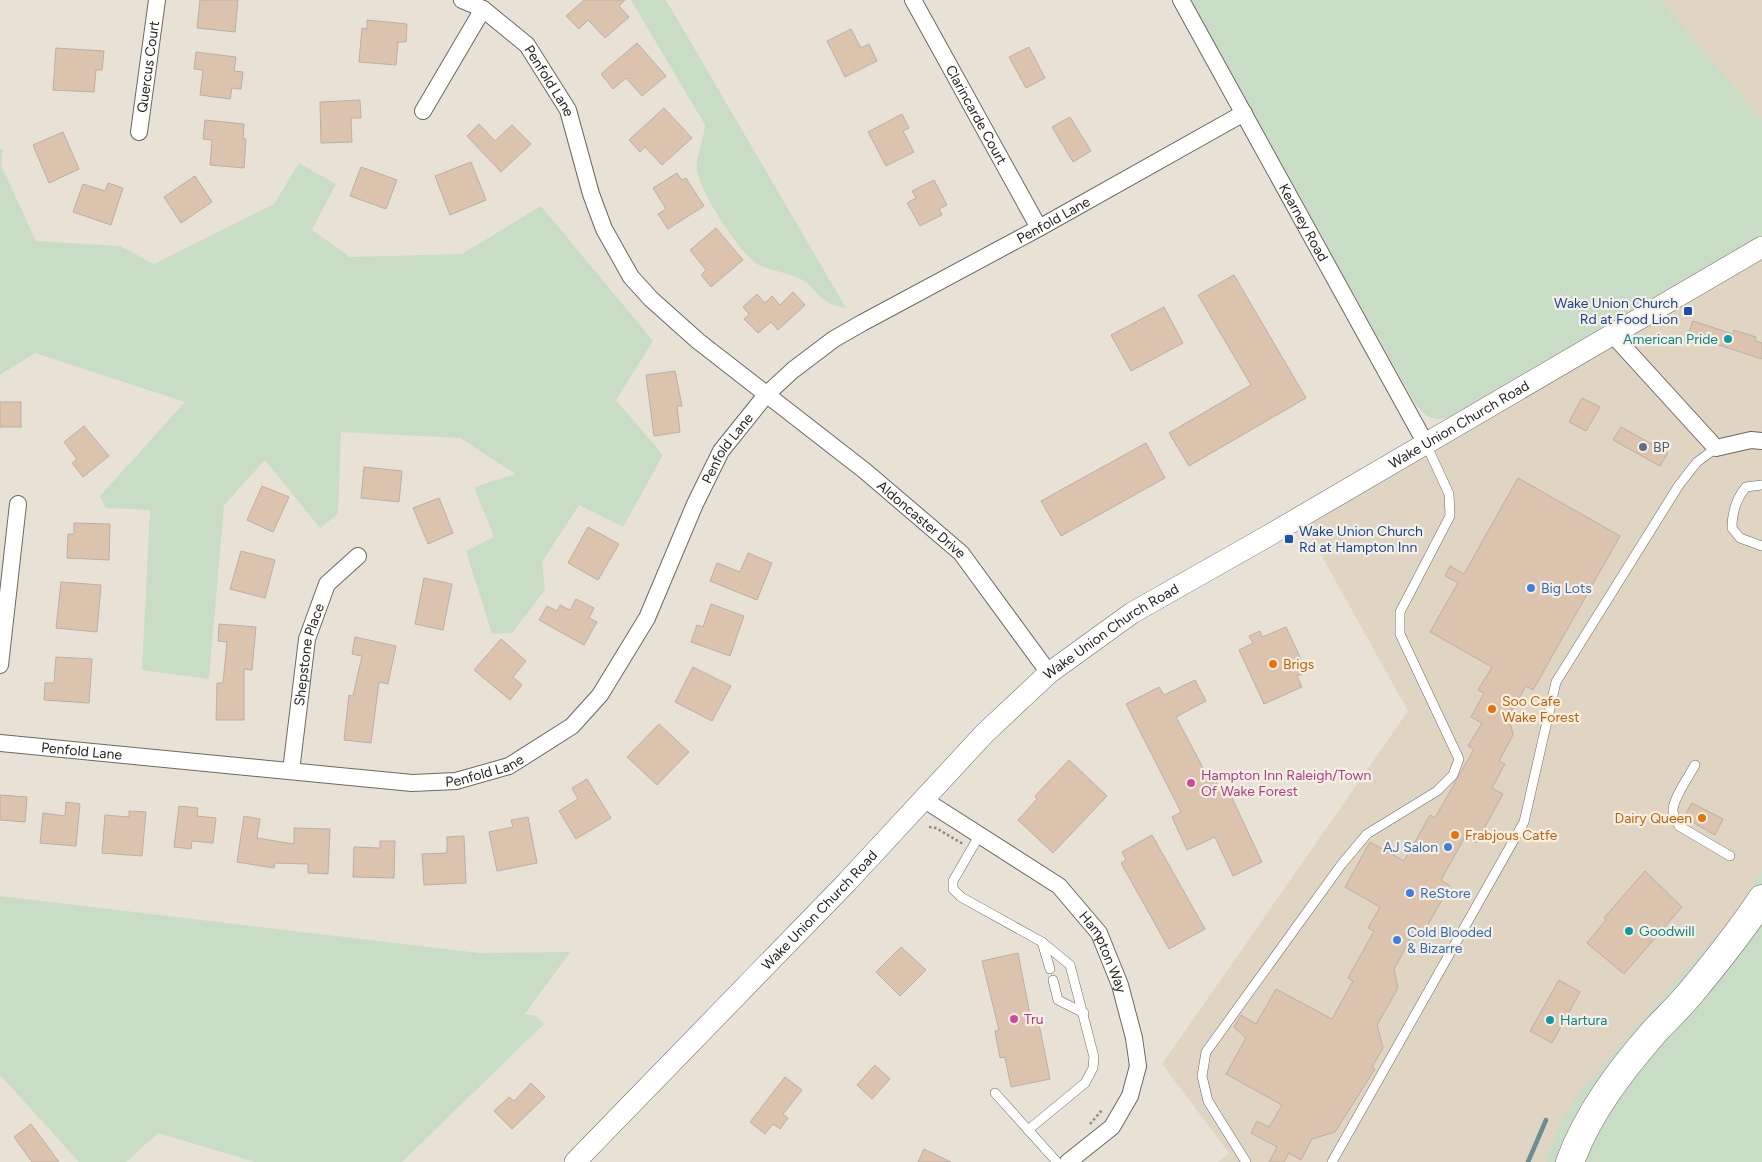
<svg xmlns="http://www.w3.org/2000/svg" width="1762" height="1162" font-family="Figtree,sans-serif">
<style>
.built{fill:#dfd5c2}
.green{fill:#c9dcc5}
.lines{fill:none;stroke-linecap:round;stroke-linejoin:round}
.stream{stroke:#698e93;stroke-width:4.5}
.building{fill:#dcc3ad;stroke:#baafa6}
.service-casing{stroke:#6e695e;stroke-width:10}
.minor-casing{stroke:#6e695e;stroke-width:18}
.tertiary-casing{stroke:#6e695e;stroke-width:22}
.motorway-casing{stroke:#6e695e;stroke-width:29}
.path{stroke:#8d8980;stroke-width:2.5;stroke-dasharray:2.5 2.5;stroke-linecap:butt}
.service{stroke:#fff;stroke-width:9}
.minor{stroke:#fff;stroke-width:16}
.tertiary{stroke:#fff;stroke-width:21}
.motorway{stroke:#fff;stroke-width:28}
.transit-dot{fill:#1a4fb4;stroke:#f5f0e3;stroke-width:2}
.culture-dot{fill:#0f9aa8;stroke:#f5f0e3;stroke-width:2}
.service-dot{fill:#5c6f8a;stroke:#f5f0e3;stroke-width:2}
.shop-dot{fill:#3f7fe0;stroke:#f5f0e3;stroke-width:2}
.food-dot{fill:#e8710a;stroke:#f5f0e3;stroke-width:2}
.hotel-dot{fill:#d1479c;stroke:#f5f0e3;stroke-width:2}
.labels{text-anchor:middle;stroke-width:4.5;stroke-linejoin:round;paint-order:stroke}
.street-label{font-size:14px;fill:#272520;stroke:#f5f0e3}
.transit-label{font-size:14px;fill:#164399;stroke:#f5f0e3;text-anchor:end}
.culture-label{font-size:14px;fill:#0d838f;stroke:#f5f0e3;text-anchor:start}
.service-label{font-size:14px;fill:#4e5e75;stroke:#f5f0e3;text-anchor:start}
.shop-label{font-size:14px;fill:#366cbe;stroke:#f5f0e3;text-anchor:start}
.food-label{font-size:14px;fill:#c56008;stroke:#f5f0e3;text-anchor:start}
.hotel-label{font-size:14px;fill:#b23c85;stroke:#f5f0e3;text-anchor:start}
</style>
<rect width="100%" height="100%" fill="#e8e2d6"/>
<g class="built">
<path d="M1660,0H1762V120Z"/>
<path d="M1762,256V870L1737,911L1558,1128L1545,1162H1218L1229,1153L1162,1064L1408,711L1305,526Z"/>
</g>
<g class="green">
<path d="M631,0H666L846,308C814,302 821,290 799,278C786,272 771,271 759,265C739,253 700,193 697,170C696,156 704,139 705,125Z"/>
<path d="M1190,0H1660L1762,120V235L1460,414C1437,422 1429,422 1414,402Z"/>
<path d="M0,148L3,150L1,165L36,241L120,246L154,264L274,204L299,163L336,184L312,230L350,257L462,254L541,206L653,341L616,400L663,455L623,527L579,505L542,562L545,590L512,633L492,634L466,551L494,537L474,487L516,474L460,438L341,432L338,514L320,528L265,460L224,505L209,679L142,670L150,510L106,508L100,496L185,402L35,353L0,375Z"/>
<path d="M1762,870V884L1749,905L1562,1162H1545L1558,1128L1578,1094L1737,911Z"/>
<path d="M0,896L479,953L570,952L525,1014L536,1016L544,1024L402,1162H255L158,1133L126,1162H79L0,1075Z"/>
<path d="M1762,909V1162H1576L1589,1129Z"/>
</g>
<g class="lines">
<path class="stream" d="M1528,1162L1546,1120"/>
</g>
<g class="building">
<path d="M200,0H238L235,32L197,28Z"/>
<path d="M584,0H625L619,6L629,17L605,38L588,20L579,29L566,16Z"/>
<path d="M367,20L407,24L406,42H398L396,65L359,62L362,28L367,29Z"/>
<path d="M851,29L861,48L869,44L877,61L845,77L827,41Z"/>
<path d="M637,43L666,76L642,96L626,78L613,89L601,74Z"/>
<path d="M1029,47L1045,78L1026,88L1009,57Z"/>
<path d="M56,48L104,51L102,70H96L94,92L53,90Z"/>
<path d="M196,52L236,57L234,71L243,72L241,89L232,88L230,99L200,95L203,70L194,69Z"/>
<path d="M360,100L361,118H351L352,142L321,143L320,102Z"/>
<path d="M664,108L692,138L662,165L645,147L640,152L629,140Z"/>
<path d="M902,114L909,128L903,131L914,152L886,166L868,132Z"/>
<path d="M1070,117L1091,151L1073,162L1052,127Z"/>
<path d="M205,120L244,124L243,139H246L244,168L210,165L212,140L203,139Z"/>
<path d="M479,124L495,141L512,125L531,144L501,172L467,136Z"/>
<path d="M63,132L79,169L49,183L33,145Z"/>
<path d="M471,162L486,200L450,215L435,176Z"/>
<path d="M361,167L397,180L386,209L350,196Z"/>
<path d="M677,173L682,180L686,178L704,206L668,229L658,214L666,209L653,188Z"/>
<path d="M195,176L212,202L181,223L164,197Z"/>
<path d="M934,180L947,205L939,209L942,215L920,226L907,203L916,198L912,191Z"/>
<path d="M108,183L123,188L111,225L73,212L83,184L105,191Z"/>
<path d="M716,228L743,260L711,287L701,275L706,270L690,250Z"/>
<path d="M1234,275L1306,398L1189,466L1169,433L1251,385L1198,295Z"/>
<path d="M793,292L805,305L778,330L771,322L758,333L744,319L749,314L743,307L757,294L765,303L772,296L780,305Z"/>
<path d="M1164,307L1183,343L1131,371L1111,335Z"/>
<path d="M1693,321L1733,334L1734,330L1756,337L1755,341L1762,343V359L1688,335Z"/>
<path d="M675,371L682,406H677L680,432L654,436L646,375Z"/>
<path d="M1582,398L1600,407L1586,431L1569,422Z"/>
<rect x="0" y="402" width="21" height="25"/>
<path d="M84,426L109,456L83,477L72,463L77,459L64,442Z"/>
<path d="M1621,427L1668,453L1660,466L1613,440Z"/>
<path d="M1146,443L1165,478L1061,536L1041,501Z"/>
<path d="M364,467L402,471L399,502L361,498Z"/>
<path d="M1518,478L1620,536L1533,690L1526,686L1509,716L1513,735L1499,761L1505,764L1492,788L1503,794L1476,843L1465,837L1441,880L1450,886L1423,933L1416,929L1394,969L1398,988L1377,1025L1383,1048L1372,1067L1375,1069L1335,1132L1312,1139L1301,1160L1289,1153L1284,1162H1269L1277,1147L1251,1133L1257,1121L1269,1127L1282,1105L1226,1074L1246,1038L1234,1027L1241,1015L1256,1024L1276,989L1332,1019L1353,981L1348,978L1374,931L1368,928L1380,907L1345,887L1370,842L1404,861L1430,815L1435,818L1474,749L1468,746L1482,723L1471,717L1484,693L1478,690L1492,667L1430,632L1458,583L1445,576L1450,566L1464,574Z"/>
<path d="M262,486L289,497L273,532L247,520Z"/>
<path d="M439,498L453,533L428,544L413,508Z"/>
<path d="M74,523L110,524L109,560L67,558L68,534H74Z"/>
<path d="M588,527L619,544L598,580L568,563Z"/>
<path d="M241,551L275,560L265,598L230,589Z"/>
<path d="M748,553L772,563L757,600L710,581L717,563L740,572Z"/>
<path d="M424,578L452,584L443,630L415,624Z"/>
<path d="M61,582L101,585L97,632L56,628Z"/>
<path d="M576,599L594,608L589,618L597,622L584,645L539,620L547,606L557,611L560,605L570,610Z"/>
<path d="M711,604L744,616L730,656L691,642L697,625L703,627Z"/>
<path d="M219,624L256,627L252,670L244,669V720H216L217,683H223L227,642L218,641Z"/>
<path d="M1286,627L1307,672L1297,676L1302,687L1264,704L1239,650L1253,643L1249,636L1260,631L1262,637Z"/>
<path d="M355,637L396,646L388,684L379,682L371,743L344,740L349,695L353,696L362,656L352,654Z"/>
<path d="M501,639L526,661L513,677L522,685L510,700L474,670Z"/>
<path d="M56,657L92,659L89,703L44,700L45,683H54Z"/>
<path d="M693,667L731,686L712,721L675,702Z"/>
<path d="M1195,680L1206,701L1176,717L1209,779L1215,780L1219,788L1226,785L1262,862L1233,876L1215,837L1187,850L1172,817L1181,812L1126,704L1159,687L1164,695Z"/>
<path d="M659,724L689,752L657,785L627,757Z"/>
<path d="M1069,760L1107,796L1053,853L1018,820L1037,799L1035,796Z"/>
<path d="M587,779L611,818L576,839L559,811L578,799L572,788Z"/>
<path d="M0,795L27,797L25,822L0,820Z"/>
<path d="M66,802L80,804L76,846L40,843L43,813L65,816Z"/>
<path d="M1692,803L1723,819L1715,835L1684,817Z"/>
<path d="M179,806L198,808L197,816L216,818L213,843L192,841L191,849L174,847Z"/>
<path d="M129,811L146,812L142,856L102,853L105,815L129,817Z"/>
<path d="M244,816L260,819L257,838L294,844V828L330,829L328,874L308,873V864L275,863L274,868L237,862Z"/>
<path d="M528,817L537,863L497,871L489,832L513,827L511,820Z"/>
<path d="M1152,835L1205,929L1169,949L1121,863L1126,860L1122,852Z"/>
<path d="M464,836L466,883L424,885L422,854L447,853V837Z"/>
<path d="M380,841H395L394,878L353,877L354,847L380,848Z"/>
<path d="M1645,871L1682,907L1624,974L1587,943L1606,920L1604,918Z"/>
<path d="M901,947L926,970L900,996L876,972Z"/>
<path d="M1018,953L1031,1020L1038,1019L1050,1079L1011,1087L1005,1057L1000,1058L995,1031L999,1030L982,961Z"/>
<path d="M1559,980L1580,992L1552,1043L1530,1031Z"/>
<path d="M875,1065L890,1079L872,1099L857,1085Z"/>
<path d="M785,1077L802,1090L783,1114L788,1118L780,1129L773,1124L765,1134L750,1122Z"/>
<path d="M531,1083L545,1097L512,1129L494,1111L509,1097L514,1101Z"/>
<path d="M31,1124L59,1162H32L14,1137Z"/>
<path d="M924,1149L951,1162H918Z"/>
</g>
<g class="lines">
<defs>
<g id="service">
<path d="M1762,485L1746,487C1736,499 1732,513 1732,528L1740,538L1762,546"/>
<path d="M1695,765C1689,776 1673,799 1673,810C1673,816 1677,821 1679,826L1730,856"/>
<path d="M979,836L953,881V889L961,897L1042,942L1070,965L1094,1057L1093,1068L1085,1083L1028,1130"/>
<path d="M1042,942L1050,969"/>
<path d="M1053,980L1058,1000L1084,1013"/>
<path d="M995,1093L1057,1162"/>
<path d="M1246,1162L1208,1101L1202,1076L1206,1052L1341,865L1367,834L1437,791L1453,775L1459,759L1400,634V612L1450,516L1449,494L1426,444"/>
<path d="M1332,1162L1524,822L1556,682L1679,485L1697,462L1716,448"/>
</g>
<g id="minor">
<path id="s1" d="M462,0L483,9L527,45L568,110L591,194L604,229L631,277L651,299L698,341L865,471L961,553L1049,673"/>
<path id="s2" d="M913,0L1039,228"/>
<path id="s3" d="M1181,0L1426,444"/>
<path d="M423,111L483,9"/>
<path id="s4" d="M139,132L157,0"/>
<path d="M1613,335L1716,448L1751,440L1762,441"/>
<path d="M0,665L18,504"/>
<path id="s5" d="M0,743L412,783L456,781L509,766L572,726L600,695L647,618L695,504L721,451L766,395L793,370L834,339L862,323L1039,228L1244,113"/>
<path id="s6" d="M291,771L307,639L327,584L358,556"/>
<path id="s7" d="M923,799L1059,886L1099,933L1120,985L1134,1038L1138,1066L1130,1096L1112,1127L1068,1162"/>
</g>
<g id="tertiary">
<path id="s8" d="M575,1162L847,882L985,733L1049,673L1132,613L1266,537L1762,247"/>
</g>
<path id="motorway" d="M1570,1162C1588,1113 1620,1071 1654,1032C1667,1018 1681,1005 1693,990C1717,961 1741,931 1762,899"/>
</defs>
<use href="#service" class="service-casing"/>
<use href="#minor" class="minor-casing"/>
<use href="#tertiary" class="tertiary-casing"/>
<use href="#motorway" class="motorway-casing"/>
<g class="path">
<path d="M929,827L936,828L963,844"/>
<path d="M1090,1124L1103,1109"/>
</g>
<use href="#service" class="service"/>
<use href="#minor" class="minor"/>
<use href="#tertiary" class="tertiary"/>
<use href="#motorway" class="motorway"/>
</g>
<g class="transit-dot">
<rect x="1683" y="306" width="10" height="10" rx="2.5"/>
<rect x="1284" y="534" width="10" height="10" rx="2.5"/>
</g>
<g class="culture-dot">
<circle cx="1728" cy="339" r="5"/>
<circle cx="1629" cy="931" r="5"/>
<circle cx="1550" cy="1020" r="5"/>
</g>
<circle class="service-dot" cx="1643" cy="447" r="5"/>
<g class="shop-dot">
<circle cx="1531" cy="588" r="5"/>
<circle cx="1448" cy="847" r="5"/>
<circle cx="1410" cy="893" r="5"/>
<circle cx="1397" cy="940" r="5"/>
</g>
<g class="food-dot">
<circle cx="1273" cy="664" r="5"/>
<circle cx="1492" cy="709" r="5"/>
<circle cx="1702" cy="818" r="5"/>
<circle cx="1455" cy="835" r="5"/>
</g>
<g class="hotel-dot">
<circle cx="1191" cy="783" r="5"/>
<circle cx="1014" cy="1019" r="5"/>
</g>
<g class="labels">
<g class="street-label">
<text dy="5" stroke="none"><textPath href="#s4" startOffset="66">Quercus Court</textPath></text>
<text dy="5" stroke="none"><textPath href="#s1" startOffset="122">Penfold Lane</textPath></text>
<text dy="5" stroke="none"><textPath href="#s2" startOffset="131">Clarincarde Court</textPath></text>
<text dy="5" stroke="none"><textPath href="#s5" startOffset="1312">Penfold Lane</textPath></text>
<text dy="5" stroke="none"><textPath href="#s3" startOffset="254">Kearney Road</textPath></text>
<text dy="5" stroke="none"><textPath href="#s8" startOffset="1161">Wake Union Church Road</textPath></text>
<text dy="5" stroke="none"><textPath href="#s5" startOffset="908">Penfold Lane</textPath></text>
<text dy="5" stroke="none"><textPath href="#s1" startOffset="715">Aldoncaster Drive</textPath></text>
<text dy="5" stroke="none"><textPath href="#s8" startOffset="756">Wake Union Church Road</textPath></text>
<text dy="5" stroke="none"><textPath href="#s6" startOffset="118">Shepstone Place</textPath></text>
<text dy="5" stroke="none"><textPath href="#s5" startOffset="82">Penfold Lane</textPath></text>
<text dy="5" stroke="none"><textPath href="#s5" startOffset="488">Penfold Lane</textPath></text>
<text dy="5" stroke="none"><textPath href="#s8" startOffset="351">Wake Union Church Road</textPath></text>
<text dy="5" stroke="none"><textPath href="#s7" startOffset="242">Hampton Way</textPath></text>
</g>
<g class="transit-label">
<text x="1678" y="308">Wake Union Church<tspan x="1678" dy="16">Rd at Food Lion</tspan></text>
<text x="1299" y="536" text-anchor="start">Wake Union Church<tspan x="1299" dy="16">Rd at Hampton Inn</tspan></text>
</g>
<g class="culture-label">
<text x="1718" y="344" text-anchor="end">American Pride</text>
<text x="1639" y="936">Goodwill</text>
<text x="1560" y="1025">Hartura</text>
</g>
<g class="service-label">
<text x="1653" y="452">BP</text>
</g>
<g class="shop-label">
<text x="1541" y="593">Big Lots</text>
<text x="1438" y="852" text-anchor="end">AJ Salon</text>
<text x="1420" y="898">ReStore</text>
<text x="1407" y="937">Cold Blooded<tspan x="1407" dy="16">&amp; Bizarre</tspan></text>
</g>
<g class="food-label">
<text x="1283" y="669">Brigs</text>
<text x="1502" y="706">Soo Cafe<tspan x="1502" dy="16">Wake Forest</tspan></text>
<text x="1692" y="823" text-anchor="end">Dairy Queen</text>
<text x="1465" y="840">Frabjous Catfe</text>
</g>
<g class="hotel-label">
<text x="1201" y="780">Hampton Inn Raleigh/Town<tspan x="1201" dy="16">Of Wake Forest</tspan></text>
<text x="1024" y="1024">Tru</text>
</g>
</g>
</svg>
